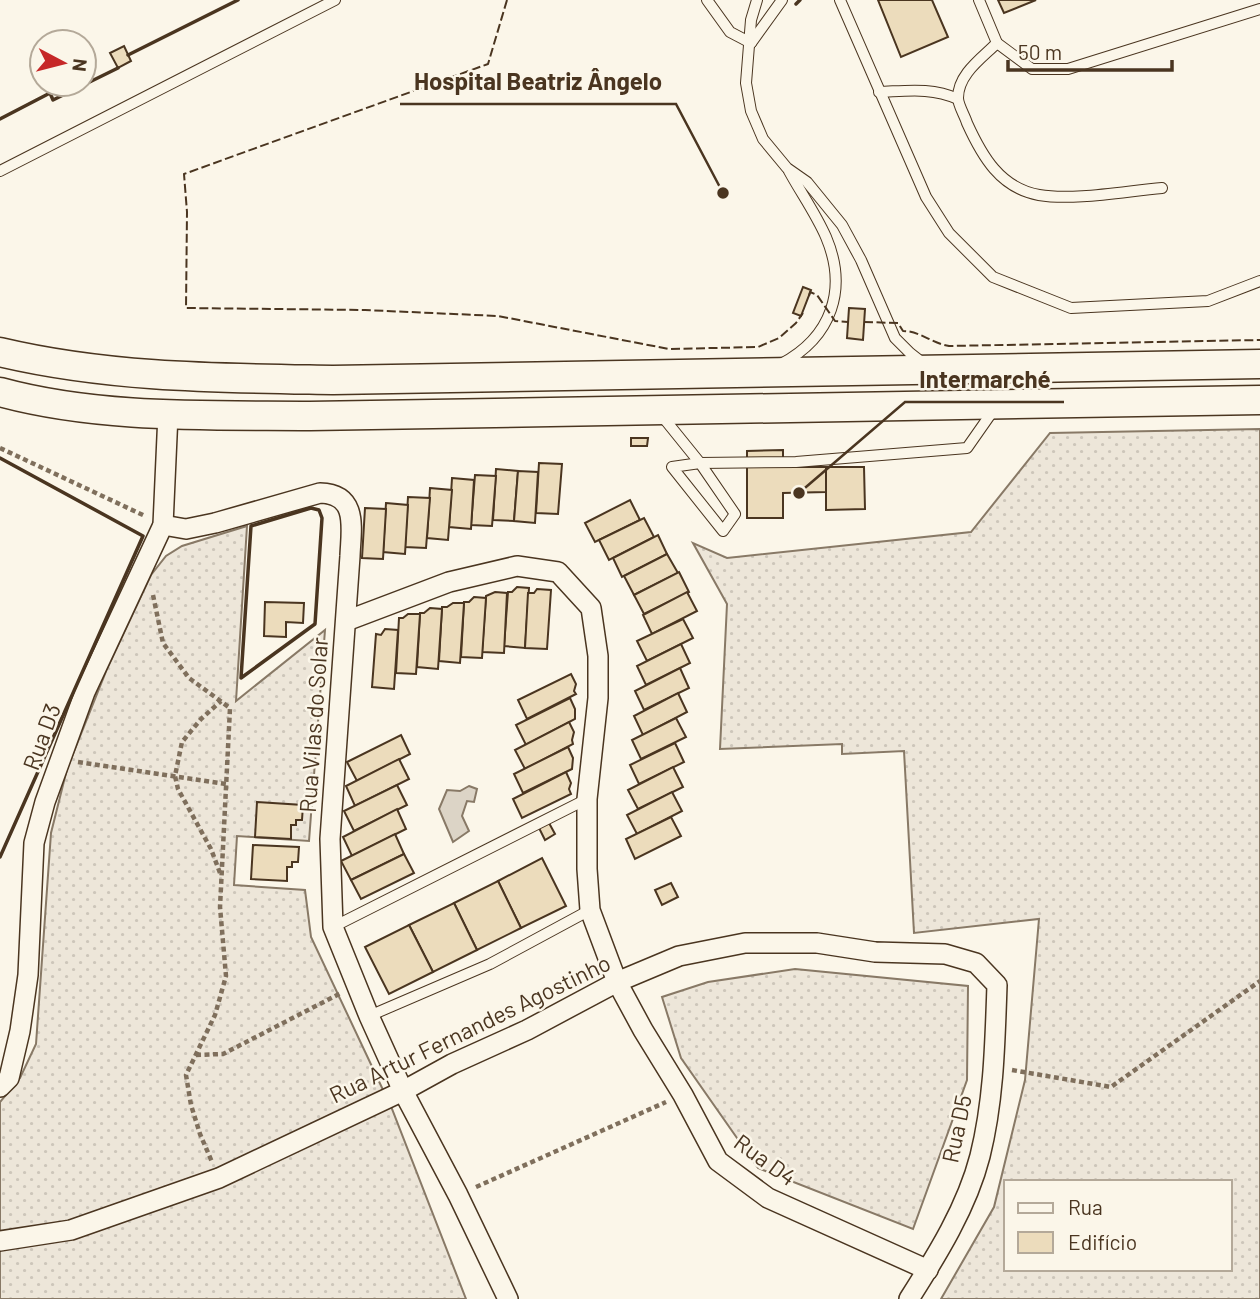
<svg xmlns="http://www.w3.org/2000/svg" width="1260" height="1299" font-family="Barlow,sans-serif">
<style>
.grass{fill:url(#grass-dots);stroke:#887966;stroke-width:2;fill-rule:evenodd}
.water{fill:#dcd4c6;stroke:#887966;stroke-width:2}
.building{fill:#ecdcbc;stroke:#4a3520;stroke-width:2}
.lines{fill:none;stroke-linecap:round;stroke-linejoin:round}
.service-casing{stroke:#4a3520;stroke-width:12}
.minor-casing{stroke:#4a3520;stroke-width:22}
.secondary-casing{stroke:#4a3520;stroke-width:31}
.path{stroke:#7f6f5c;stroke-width:4.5;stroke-dasharray:5 3.5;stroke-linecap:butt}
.service{stroke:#fbf6e9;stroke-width:10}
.minor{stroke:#fbf6e9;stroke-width:19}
.secondary{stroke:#fbf6e9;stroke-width:28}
.fence{stroke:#4a3520;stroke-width:2;stroke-dasharray:9 3.5;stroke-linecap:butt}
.wall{stroke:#4a3520;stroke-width:3.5}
.labels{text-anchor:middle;stroke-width:5;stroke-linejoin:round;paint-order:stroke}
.street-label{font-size:23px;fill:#4a3520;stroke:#fbf6e9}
.leader{fill:none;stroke:#4a3520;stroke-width:2.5}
.callout-dot{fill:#4a3520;stroke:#fbf6e9;stroke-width:2.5}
.callout-label{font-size:24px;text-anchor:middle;font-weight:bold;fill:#4a3520;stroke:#fbf6e9;stroke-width:5;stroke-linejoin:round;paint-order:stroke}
</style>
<defs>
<pattern id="grass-dots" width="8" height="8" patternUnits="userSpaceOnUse" patternTransform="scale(1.75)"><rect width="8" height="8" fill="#ede6d9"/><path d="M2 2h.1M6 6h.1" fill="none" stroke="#cdc6ba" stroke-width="1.8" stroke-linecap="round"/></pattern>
</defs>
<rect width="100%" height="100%" fill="#fbf6e9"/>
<g class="grass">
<path d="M1260,429V1299H941L994,1207L1025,1080L1039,919L914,933L904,751L842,754V744L720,749L727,604L693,543L727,558L971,532L1050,433ZM1006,1182H1230V1269H1006Z"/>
<path d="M247,526L236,701L325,630L309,841L237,836L234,885L305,890L311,937L392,1109L466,1299H0V1102L20,1078L36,1044L51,833L67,769L107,669L151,575L166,556L182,546Z"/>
<path d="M795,969L968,986L967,1080L913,1229L758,1168L681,1058L662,997L708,982Z"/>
</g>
<path class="water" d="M469,786L477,789L474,802L467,801L462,816L469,831L453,842L439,809L447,790L460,791Z"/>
<g class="building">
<path d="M878,0H932L948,37L901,57Z"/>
<path d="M998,0H1036L1004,13Z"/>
<path d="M124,46L131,61L118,68L110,53Z"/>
<path d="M803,287L811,290L801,316L793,313Z"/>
<path d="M849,308L865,309L863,340L847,338Z"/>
<path d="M631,438H648L647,446H631Z"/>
<path d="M783,450V467H826V492L783,493V518H747V451Z"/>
<path d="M539,463L562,464L558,514L536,513Z"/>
<path d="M826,467H864L865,509L826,510Z"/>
<path d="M496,469L518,471L514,521L493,520Z"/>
<path d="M518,471L538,472L535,523L514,521Z"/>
<path d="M475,475L496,476L492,526L471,525Z"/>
<path d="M452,478L474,480L471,529L449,527Z"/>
<path d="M430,488L452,490L448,540L427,538Z"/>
<path d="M408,497L430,498L426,548L405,547Z"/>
<path d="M630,500L640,520L595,542L585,523Z"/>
<path d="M386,503L408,505L405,554L383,552Z"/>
<path d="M365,508L386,509L383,559L362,558Z"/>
<path d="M644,518L654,537L609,560L599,540Z"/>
<path d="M658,535L667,554L622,577L613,558Z"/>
<path d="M667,554L678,573L634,595L624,576Z"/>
<path d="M679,572L689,592L644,614L634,595Z"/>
<path d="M517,587L529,588L525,648L504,646L508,592H512Z"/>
<path d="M537,589L551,590L547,649L525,648L528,593H534Z"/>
<path d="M495,592L507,593L504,653L482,652L486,596Z"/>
<path d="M687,592L697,611L652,634L643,615Z"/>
<path d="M474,597L486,598L482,658L461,657L464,602H469Z"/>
<path d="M265,602L304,603L303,623L286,622V637L264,636Z"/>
<path d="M453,603H464L460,663L439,661L442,607H447Z"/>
<path d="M430,608L442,609L438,669L417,667L420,613H424Z"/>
<path d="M408,614H420L416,674L396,673L399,618H403Z"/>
<path d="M683,619L693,638L647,661L637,641Z"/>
<path d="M385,629L398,630L394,689L372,687L376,634L381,635Z"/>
<path d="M681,644L690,663L646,685L637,666Z"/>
<path d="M680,668L689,688L644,710L635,691Z"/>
<path d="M571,674L576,684L574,691L576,694L527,719L518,700Z"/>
<path d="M678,693L687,712L643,735L634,716Z"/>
<path d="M570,698L575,709V719L526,745L516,725Z"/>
<path d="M676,718L686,737L641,759L632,740Z"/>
<path d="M569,722L574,732L572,740L573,744L525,769L515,750Z"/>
<path d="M401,735L410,754L357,781L347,762Z"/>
<path d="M675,743L684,762L639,784L630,765Z"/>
<path d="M568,747L573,758L572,769L523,793L514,774Z"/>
<path d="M399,759L409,779L355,806L346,786Z"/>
<path d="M673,767L683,787L638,809L628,790Z"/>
<path d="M566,772L571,783L569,789L571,794L522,818L513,799Z"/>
<path d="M397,785L407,805L354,831L344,811Z"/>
<path d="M672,792L682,811L637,834L627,815Z"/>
<path d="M257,802L303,805L302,820H296V825H291V839L255,837Z"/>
<path d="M397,809L406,829L352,856L343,837Z"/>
<path d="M671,817L681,836L635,859L626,839Z"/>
<path d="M549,823L555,834L545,840L539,828Z"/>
<path d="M395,834L404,854L351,880L341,861Z"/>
<path d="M253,845L299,847L298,862H292V867H287V881L251,879Z"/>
<path d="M404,854L414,873L361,899L351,880Z"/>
<path d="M542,858L566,906L521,928L498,881Z"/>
<path d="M498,881L521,928L477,950L454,903Z"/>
<path d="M671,883L678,897L662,905L655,890Z"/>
<path d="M454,903L477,950L433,972L409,925Z"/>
<path d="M409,925L433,972L389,994L365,947Z"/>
</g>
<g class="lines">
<defs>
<g id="service">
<path d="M707,0L730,32L751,43"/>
<path d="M757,0L751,20L746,83L751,111L763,139L787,168L807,182L842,225L861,260L895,338L910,353L924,364"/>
<path d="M840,0L926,197L949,233L993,277L1071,308L1208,301L1260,281"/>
<path d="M979,0L997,43L1032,69H1068L1260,9"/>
<path d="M751,43L782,0"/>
<path d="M997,43C982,58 958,74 958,98C958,105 965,116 967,123C982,156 1000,188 1039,195C1073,201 1126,191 1162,188"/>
<path d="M879,92C907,91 931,87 958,99"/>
<path d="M0,171L335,0"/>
<path d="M781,364C832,337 848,289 826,237C816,214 801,193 789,171"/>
<path d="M662,416L700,463L796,462L967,448L995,408"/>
<path d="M700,463L735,514L723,531L672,467Z"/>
<path d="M333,927L587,799"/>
<path d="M369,1016L490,964L590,910"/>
</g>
<g id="minor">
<path d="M163,525L186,529L215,523L320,493C359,494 351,529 350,556L330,839L333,927L369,1016L403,1091L458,1195L508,1299"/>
<path d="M346,621L449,582L517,566L558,572L591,608L598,656V698L587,799V869L590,910L617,982L643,1030L683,1095L718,1161L768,1198L928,1270"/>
<path d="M0,1087L9,1078L20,1031L28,975L34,843L45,802L85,692L163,525L168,414"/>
<path d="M0,1241L71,1230L219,1178L403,1091L452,1064L527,1030L617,982L679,956L745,943H817L875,952L945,954L976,963L997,985C995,1042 994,1100 980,1156C967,1207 937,1255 909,1299"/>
</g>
<g id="secondary">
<path d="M0,352C110,378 221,378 333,380L1260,364"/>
<path d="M0,392C99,419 208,415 310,416L1260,400"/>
</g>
</defs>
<use href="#service" class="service-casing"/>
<use href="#minor" class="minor-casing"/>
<use href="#secondary" class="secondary-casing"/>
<g class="path">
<path d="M0,448L145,516"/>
<path d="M153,595L163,643L189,678L230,708L220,907L226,976L215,1015L186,1075L191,1105L200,1134L212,1162"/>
<path d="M78,762L226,784"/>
<path d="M220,873L211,849L178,789L175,776L182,742L201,719L221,701"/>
<path d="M196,1055L223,1054L341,993"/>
<path d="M1012,1070L1111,1087L1260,981"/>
<path d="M476,1187L666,1102"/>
</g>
<use href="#service" class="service"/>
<use href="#minor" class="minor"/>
<use href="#secondary" class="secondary"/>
<g class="fence">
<path d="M507,0L488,64L184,174L187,212L186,308L365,310L498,316L669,349L758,347L779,338L796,323L803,313"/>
<path d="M809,296L810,292L817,295L835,321L848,322"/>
<path d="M864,322L898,323L903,331C920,331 931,343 949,346L1260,340"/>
</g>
<g class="wall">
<path d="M796,4L800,0"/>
<path d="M128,55L238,0"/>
<path d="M0,119L50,93L53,100L118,68"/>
<path d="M0,458L143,536L0,857"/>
<path d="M311,508L319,510L322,518L315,624L241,678L251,526Z"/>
</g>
</g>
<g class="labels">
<g class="street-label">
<text transform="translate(314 725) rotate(-86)" y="8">Rua Vilas do Solar</text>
<text transform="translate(42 737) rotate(-70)" y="8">Rua D3</text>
<text transform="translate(470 1029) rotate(-26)" y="8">Rua Artur Fernandes Agostinho</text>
<text transform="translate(957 1129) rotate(-78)" y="8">Rua D5</text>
<text transform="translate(765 1160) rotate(36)" y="8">Rua D4</text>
</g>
</g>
<path class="leader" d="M723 193L676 104H400M799 493L905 402H1064"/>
<g class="callout-dot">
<circle cx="723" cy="193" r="7"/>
<circle cx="799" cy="493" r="7"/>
</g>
<g class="callout-label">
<text x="538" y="90">Hospital Beatriz Ângelo</text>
<text x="985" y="388">Intermarché</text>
</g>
<rect x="1004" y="1180" width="228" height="91" fill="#fbf6e9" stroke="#b4a999" stroke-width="2"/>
<rect x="1018" y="1203" width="35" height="10" fill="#fbf6e9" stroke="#b4a999" stroke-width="2"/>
<text x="1068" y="1215" font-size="21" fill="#4a3520">Rua</text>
<rect x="1018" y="1232" width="35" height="21" fill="#ecdcbc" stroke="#b4a999" stroke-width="2"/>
<text x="1068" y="1250" font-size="21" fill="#4a3520">Edifício</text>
<g transform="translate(63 63) rotate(97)"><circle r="33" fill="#fbf6e9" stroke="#b4a999" stroke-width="2"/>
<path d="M0-5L12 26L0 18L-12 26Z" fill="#c62828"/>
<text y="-10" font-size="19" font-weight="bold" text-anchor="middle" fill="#4a3520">N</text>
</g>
<path d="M1008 60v10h164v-10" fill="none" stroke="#4a3520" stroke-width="3.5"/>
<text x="1018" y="60" font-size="21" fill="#4a3520" stroke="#fbf6e9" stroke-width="5" paint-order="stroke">50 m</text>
</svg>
